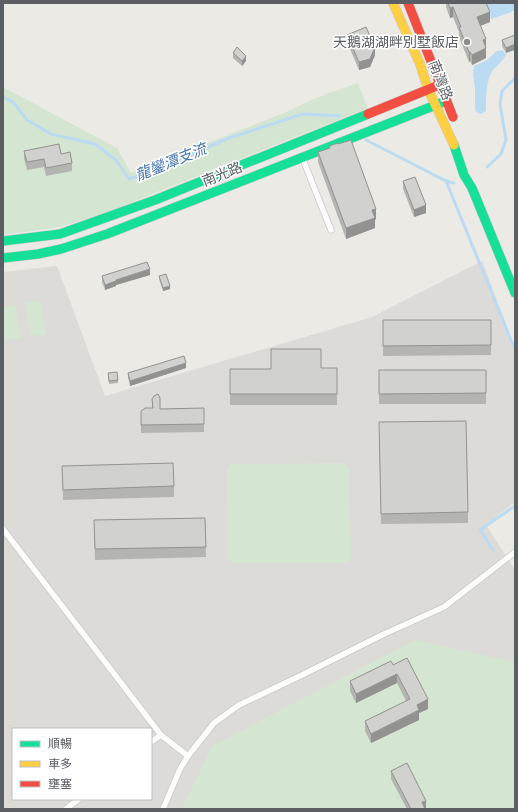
<svg xmlns="http://www.w3.org/2000/svg" width="518" height="812" font-family="'IBM Plex Sans','Noto Sans TC',sans-serif">
<style>
.industrial{fill:#dcdbd7;fill-rule:evenodd}
.green{fill:#d4e6d2}
.water{fill:#bbdbf3}
.lines{fill:none;stroke-linecap:round;stroke-linejoin:round}
.stream{stroke:#bbdbf3;stroke-width:3}
.lane-casing{stroke:#c8c8c8;stroke-width:7}
.fast-casing{stroke:#c7c7c7;stroke-width:10}
.slow-casing{stroke:#c7c7c7;stroke-width:10}
.jam-casing{stroke:#c7c7c7;stroke-width:10}
.lane{stroke:#fcfcfb;stroke-width:5.5}
.fast{stroke:#16e098;stroke-width:9}
.slow{stroke:#ffcf43;stroke-width:9}
.jam{stroke:#f24e42;stroke-width:9}
.wall{fill:#b4b4b1}
.shaded-wall{fill:#929290}
.building{fill:#d1d1ce;stroke:#929290}
.poi-dot{fill:#8d9090;stroke:#fff;stroke-width:1.5}
.labels{text-anchor:middle;stroke-width:3;stroke-linejoin:round;paint-order:stroke}
.poi-label{font-size:14px;fill:#5b5f63;stroke:#fff;text-anchor:end}
.street-label{font-size:14px;fill:#5b5f63;stroke:#fff}
.water-label{font-size:15px;font-style:italic;fill:#4575aa;stroke:#fff}
</style>
<rect width="100%" height="100%" fill="#ebeae5"/>
<path class="industrial" d="M482,261L515,348V502L486,525L515,570V809H3V272L57,266L105,396L372,317ZM13,729H151V799H13Z"/>
<g class="green">
<path d="M358,83L368,108L110,211L60,227L3,235V87L117,148L131,173L284,113L318,97Z"/>
<path d="M41,301L46,334L30,336L25,303Z"/>
<path d="M15,305L21,338L5,340L3,326V307Z"/>
<path d="M344,463L349,470L351,558L346,563H233L228,558L227,469L232,464Z"/>
<path d="M415,640L515,662V809H182L212,746Z"/>
</g>
<g class="water">
<path d="M485,3H515V10L509,13L491,19Z"/>
<path d="M503,50L505,54L507,53C504,61 495,66 491,73C486,84 486,99 486,111L480,114L475,111V88L473,75L474,66L487,60L497,51Z"/>
</g>
<g class="lines">
<g class="stream">
<path d="M3,97L13,102L27,120L51,134L95,144L116,160L129,179L155,170L229,138L303,114L340,116"/>
<path d="M366,140L446,181L454,183"/>
<path d="M487,167L501,154L506,140L500,104L502,91L515,78"/>
<path d="M446,181L515,350"/>
<path d="M493,550L480,530L515,506"/>
</g>
<defs>
<g id="lane">
<path d="M302,157L331,230"/>
<path d="M3,529L161,735L188,756"/>
<path d="M151,742L161,735"/>
<path d="M66,809L79,799"/>
<path d="M163,809L180,769L188,756L214,723L239,705L302,675L382,635L444,607L515,552"/>
</g>
<g id="fast">
<path d="M454,145L464,175L472,188L515,293"/>
<path d="M3,241L60,234L155,200L368,114"/>
<path d="M3,258L38,254L61,249L107,234L446,101"/>
</g>
<path id="slow" d="M393,3L420,64L428,89L454,145"/>
<g id="jam">
<path d="M408,3L453,117"/>
<path d="M368,114L439,85"/>
</g>
</defs>
<use href="#lane" class="lane-casing"/>
<use href="#fast" class="fast-casing"/>
<use href="#slow" class="slow-casing"/>
<use href="#jam" class="jam-casing"/>
<use href="#lane" class="lane"/>
<use href="#fast" class="fast"/>
<use href="#slow" class="slow"/>
<use href="#jam" class="jam"/>
</g>
<g class="wall">
<path d="M446,3H486L490,22L480,26L486,46V58L472,65L470,61L469,62L459,37V32L453,17L450,18L446,7Z"/>
<path d="M347,35L375,55L370,67L359,70L347,42Z"/>
<path d="M515,35L506,53L502,46V40Z"/>
<path d="M233,53L246,61L242,66L233,58Z"/>
<path d="M329,146L376,219L375,220V228L346,239L318,162V152L329,148Z"/>
<path d="M24,151L61,154L72,163V171L46,176L44,167L27,170L24,159Z"/>
<path d="M403,181L426,213L414,217L403,189Z"/>
<path d="M150,275L116,285V286L105,290L102,282V276Z"/>
<path d="M159,276L170,289L163,291L159,279Z"/>
<path d="M383,320H491V355L383,356Z"/>
<path d="M186,368L130,386L128,378V373Z"/>
<path d="M321,368H337V405H230V369H271Z"/>
<rect x="379" y="370" width="107" height="34"/>
<path d="M108,376L118,380V383L109,384Z"/>
<path d="M152,399L160,409L204,408V432L141,433V411L152,408Z"/>
<path d="M379,422L468,512V523L381,524Z"/>
<path d="M62,466L174,486V497L63,500Z"/>
<path d="M205,518L206,557L95,560L94,520Z"/>
<path d="M393,665L428,709L419,713V720L371,743L365,731V721L406,701L397,683L356,703L350,691V681Z"/>
<path d="M391,771L426,808L425,809H407L391,779Z"/>
</g>
<g class="shaded-wall">
<path d="M453,7V17L450,18V8Z"/>
<path d="M490,12V22L477,27V17Z"/>
<path d="M486,39V58L472,65V55L483,40Z"/>
<path d="M515,44V50L506,53V48Z"/>
<path d="M375,47V55L370,67L359,70V62Z"/>
<path d="M469,52H470V61L469,62Z"/>
<path d="M246,56V61L242,66V61Z"/>
<path d="M426,205V213L414,217V210Z"/>
<path d="M376,209V219L375,220V228L346,239V228L372,210Z"/>
<path d="M150,269V275L116,285V286L105,290V285L116,280Z"/>
<path d="M170,286V289L163,291V288Z"/>
<path d="M186,363V368L130,386V381Z"/>
<path d="M397,674V683L356,703V694Z"/>
<path d="M428,699V709L419,713V720L371,743V734L417,705Z"/>
<path d="M426,801V808L424,809L422,802Z"/>
</g>
<g class="building">
<path d="M448,3H486L490,12L477,17L486,39L483,40L486,48L472,55L470,52H469L459,27H461L453,7L450,8Z"/>
<path d="M366,27L375,47L370,59L359,62L347,35Z"/>
<path d="M515,35V44L506,48L502,40Z"/>
<path d="M237,47L246,56L242,61L233,53Z"/>
<path d="M351,140L376,209L372,210L375,218L346,228L318,152L330,148L329,146L338,143V144Z"/>
<path d="M59,144L61,154L70,152L72,163L46,168L44,159L27,162L24,151Z"/>
<path d="M415,177L426,205L414,210L403,181Z"/>
<path d="M147,262L150,269L116,280V281L105,285L102,276Z"/>
<path d="M166,274L170,286L163,288L159,276Z"/>
<path d="M383,320H491V345L383,346Z"/>
<path d="M271,349H321V368H337V394H230V369H271Z"/>
<path d="M184,356L186,363L130,381L128,373Z"/>
<path d="M379,370H486V393L379,394Z"/>
<path d="M117,372L118,380L109,381L108,373Z"/>
<path d="M158,394L160,398V409L204,408V424L141,425V411L145,408H153L152,399L154,396Z"/>
<path d="M466,421L468,512L381,514L379,422Z"/>
<path d="M173,463L174,486L63,490L62,466Z"/>
<path d="M205,518L206,547L95,549L94,520Z"/>
<path d="M407,658L428,699L417,705L419,710L371,734L365,721L410,699L397,674L356,694L350,681L391,661L393,665Z"/>
<path d="M407,763L426,801L422,802L425,809H411L391,771Z"/>
</g>
<circle class="poi-dot" cx="467" cy="42" r="4"/>
<g class="labels">
<g class="poi-label">
<text x="459" y="47">天鵝湖湖畔別墅飯店</text>
</g>
<g class="street-label">
<text transform="translate(441 80) rotate(69)" y="5">南灣路</text>
<text transform="translate(222 174) rotate(-22)" y="5">南光路</text>
</g>
<g class="water-label">
<text transform="translate(171 162) rotate(-22)" y="5">龍鑾潭支流</text>
</g>
</g>
<rect width="518" height="812" fill="none" stroke="#5b5f63" stroke-width="8"/>
<rect x="12" y="728" width="140" height="72" fill="#ffffff" stroke="#bdbfc1"/>
<rect x="20" y="741" width="20" height="6" fill="#16e098" stroke="#bdbfc1"/>
<text x="48" y="748" font-size="12" fill="#5b5f63">順暢</text>
<rect x="20" y="761" width="20" height="6" fill="#ffcf43" stroke="#bdbfc1"/>
<text x="48" y="768" font-size="12" fill="#5b5f63">車多</text>
<rect x="20" y="781" width="20" height="6" fill="#f24e42" stroke="#bdbfc1"/>
<text x="48" y="788" font-size="12" fill="#5b5f63">壅塞</text>
</svg>
